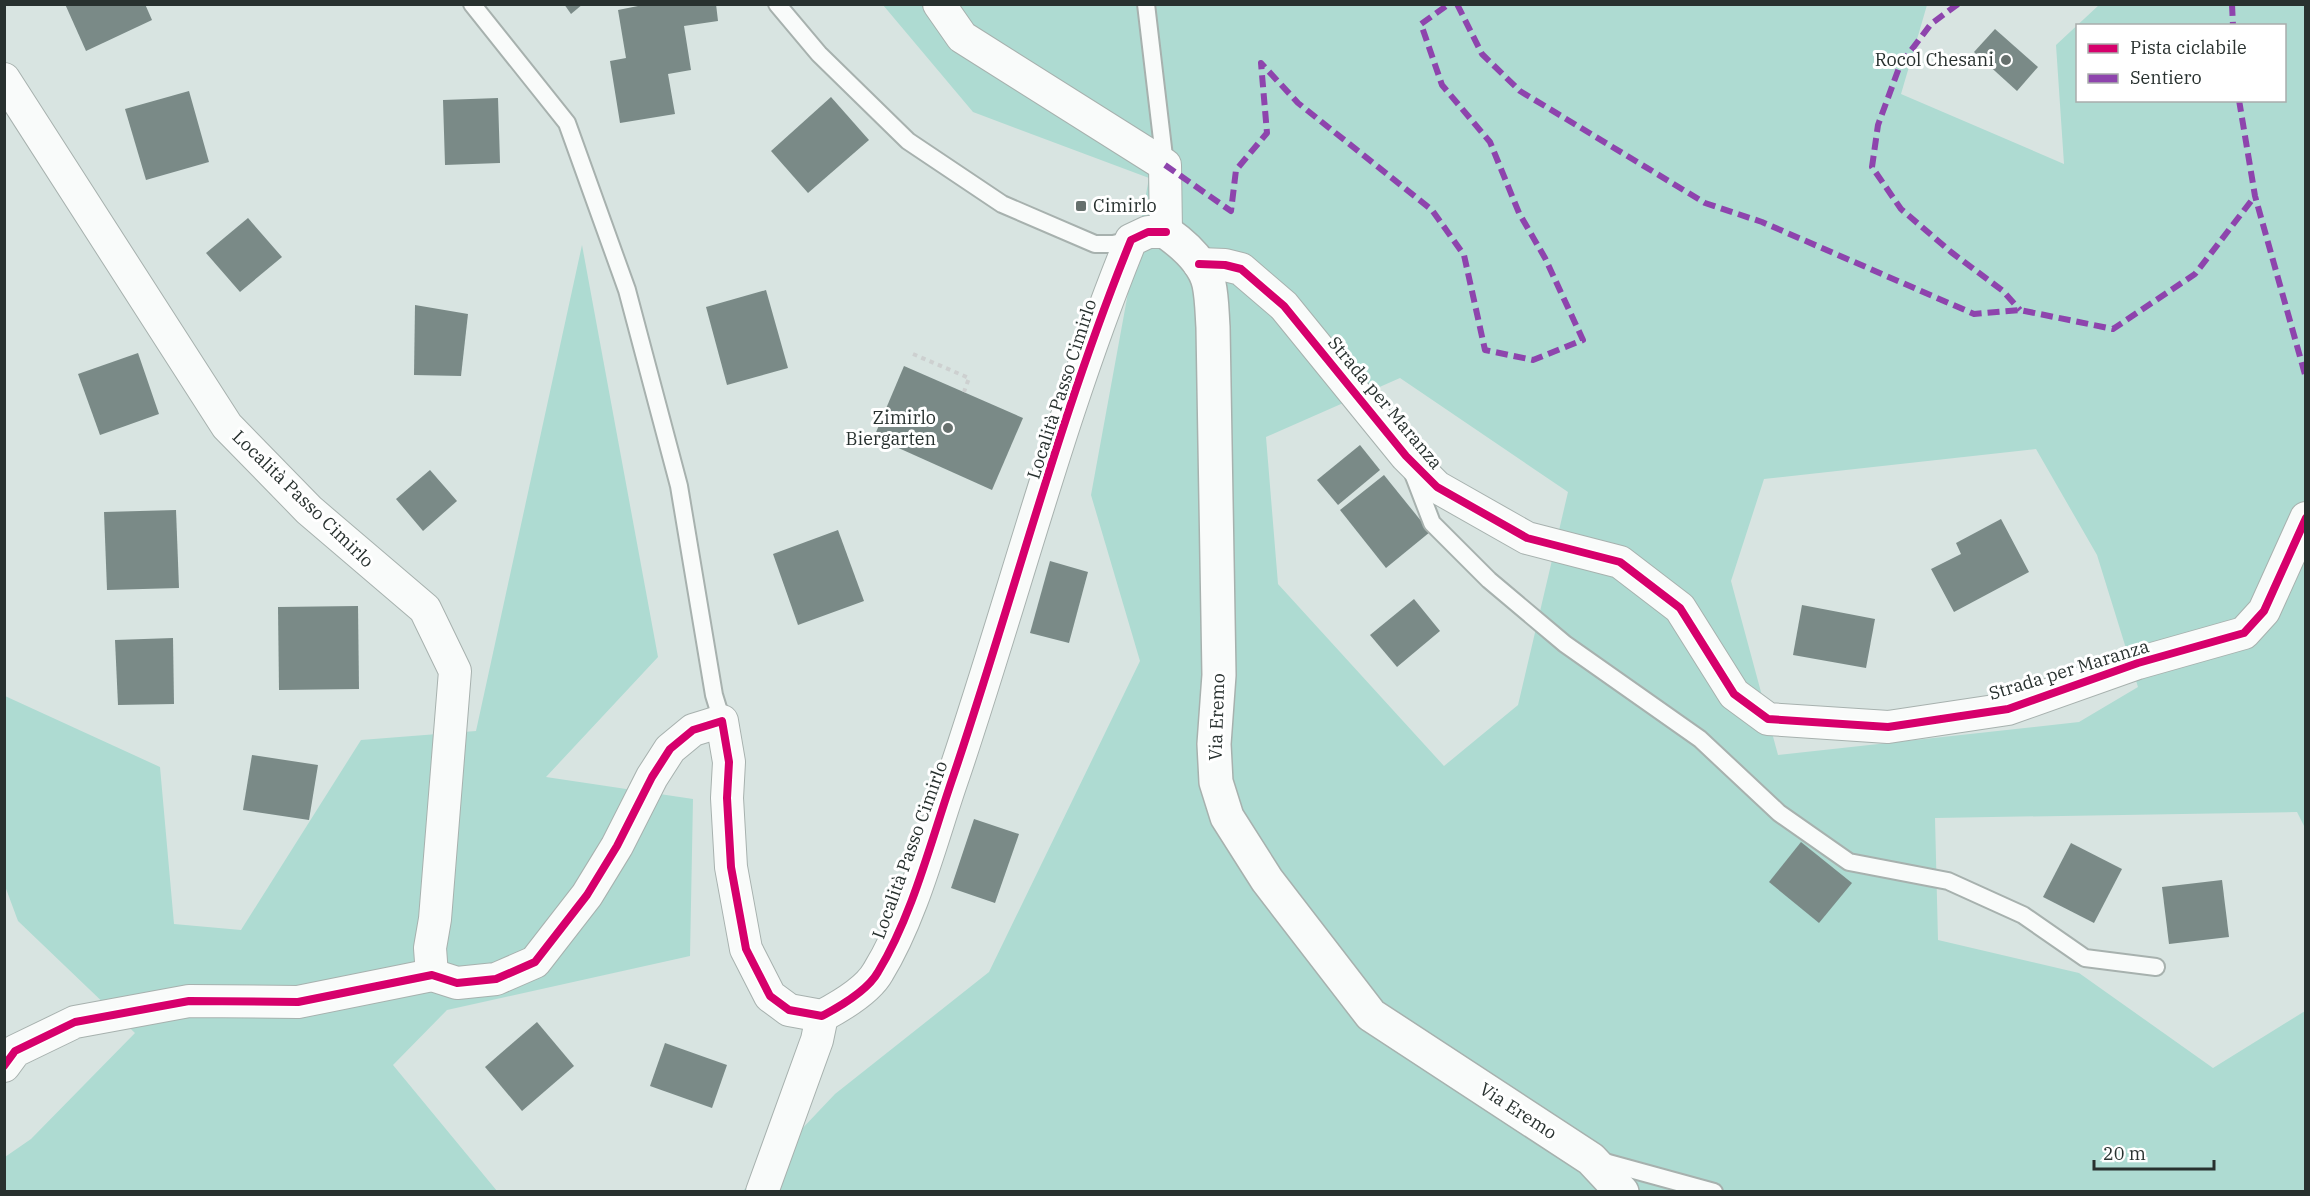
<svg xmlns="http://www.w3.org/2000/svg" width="2310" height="1196" font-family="'IBM Plex Serif',serif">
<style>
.green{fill:#aedbd2;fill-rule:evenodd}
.building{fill:#7a8a87}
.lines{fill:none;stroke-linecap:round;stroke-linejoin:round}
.service-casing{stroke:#a7b1ae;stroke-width:20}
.minor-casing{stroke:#a7b1ae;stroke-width:34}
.tertiary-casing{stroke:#a7b1ae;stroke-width:36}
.path{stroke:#cdd0d0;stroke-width:4;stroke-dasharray:4.5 4.5;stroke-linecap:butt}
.service{stroke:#f9fbfa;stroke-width:16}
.minor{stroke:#f9fbfa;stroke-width:32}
.tertiary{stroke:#f9fbfa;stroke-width:33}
.quiet{stroke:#8e44ad;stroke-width:6;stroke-dasharray:12 6;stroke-linecap:butt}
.cycleway-casing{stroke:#fff;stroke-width:11}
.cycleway{stroke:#d6006c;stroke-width:8}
.poi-dot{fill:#66706d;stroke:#fff;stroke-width:2}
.labels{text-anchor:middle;stroke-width:6;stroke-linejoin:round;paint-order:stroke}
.poi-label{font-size:18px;fill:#28312f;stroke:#fff;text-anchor:end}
.street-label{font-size:18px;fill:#28312f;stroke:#fff}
</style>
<rect width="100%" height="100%" fill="#d8e4e1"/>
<g class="green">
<path d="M883,5H1927L1901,94L2064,164L2056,45L2099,5H2305V828L2297,812L1935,818L1938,940L2079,973L2213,1068L2305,1011V1191L742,1192L835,1094L989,972L1140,661L1091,495L1149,178L973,112ZM2078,26H2284V100H2078ZM1400,378L1568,492L1518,705L1444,766L1278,584L1266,437ZM2036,449L2097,555L2138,687L2079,722L1778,755L1731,581L1764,479Z"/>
<path d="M582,245L658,657L546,777L693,799L690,956L447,1010L393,1065L497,1191H5V1157L31,1139L135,1033L18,921L5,886V696L160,767L174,924L241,930L361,740L476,731Z"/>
</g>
<g class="building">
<path d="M65,4H145L152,20L86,51Z"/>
<path d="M564,4H583L571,14Z"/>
<path d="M648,4H716L718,21L684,26L691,70L668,74L675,114L620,123L610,61L626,58L618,10Z"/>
<path d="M1995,29L2038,67L2017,91L1974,52Z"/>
<path d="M189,91L209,162L146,180L125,109Z"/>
<path d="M831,97L869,140L808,193L771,151Z"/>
<path d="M498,98L500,163L445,165L443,100Z"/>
<path d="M248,218L282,257L240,292L206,253Z"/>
<path d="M766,290L788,368L727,385L706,307Z"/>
<path d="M415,305L468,314L461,376L414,375Z"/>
<path d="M138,353L159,414L100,435L78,374Z"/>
<path d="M904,366L1023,418L992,490L874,437Z"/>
<path d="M1360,445L1380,470L1338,505L1317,480Z"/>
<path d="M430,470L457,501L423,531L396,499Z"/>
<path d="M1384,475L1430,532L1386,568L1340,510Z"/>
<path d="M176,510L179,588L107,590L104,512Z"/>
<path d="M2001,519L2029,572L1954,612L1931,569L1961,554L1956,543Z"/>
<path d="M838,530L864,601L798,625L773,554Z"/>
<path d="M1050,561L1088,572L1069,643L1030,633Z"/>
<path d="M1414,599L1440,631L1397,667L1370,635Z"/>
<path d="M1802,605L1875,619L1866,668L1793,655Z"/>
<path d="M358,606L359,689L279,690L278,607Z"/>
<path d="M173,638L174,704L118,705L115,640Z"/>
<path d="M252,755L318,765L309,820L243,810Z"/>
<path d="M974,819L1019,834L995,903L951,888Z"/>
<path d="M1801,842L1852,883L1819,923L1769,882Z"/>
<path d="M2071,843L2122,869L2094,923L2043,897Z"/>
<path d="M2222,880L2229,937L2169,944L2162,887Z"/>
<path d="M537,1022L574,1066L522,1111L485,1067Z"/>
<path d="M665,1043L727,1065L712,1108L650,1086Z"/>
</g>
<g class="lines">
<defs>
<g id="service">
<path d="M472,4L567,123L627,290L679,486L714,695L722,721"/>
<path d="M777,4L819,54L908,141L1002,204L1095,244H1113L1131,240"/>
<path d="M1146,4L1165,165"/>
<path d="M1412,471L1432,523L1489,580L1565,644L1700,739L1779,813L1849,862L1948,881L2023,915L2085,958L2156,967"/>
<path d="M1601,1161L1714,1192"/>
</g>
<g id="minor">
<path d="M4,79L227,426L309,510L425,609L455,671L435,919L430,948L432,975"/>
<path d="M1199,264L1225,265L1241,269L1284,306L1406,456L1437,487L1527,538L1620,562L1680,608L1734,694L1768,719L1888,727L2008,709L2138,663L2244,633L2264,611L2306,518"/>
<path d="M4,1066L15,1051L75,1022L189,1001L298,1002L432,975L457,983L496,979L535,962L587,895L617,846L652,777L670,749L693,730L722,721L729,762L727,798L731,867L746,949L770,996L789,1010L822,1016C839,1007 868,990 878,972C913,915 932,837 954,774C1014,596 1060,414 1131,240L1148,232H1166L1165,165L962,37L939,4"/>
<path d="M762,1192L817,1040L822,1016"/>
</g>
<path id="tertiary" d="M1166,232C1183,244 1204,262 1209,284C1212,298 1212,313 1213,327L1219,675L1214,744L1216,782L1227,817L1267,880L1371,1015L1591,1159L1622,1192"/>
</defs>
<use href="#service" class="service-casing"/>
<use href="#minor" class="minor-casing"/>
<use href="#tertiary" class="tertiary-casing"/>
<path class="path" d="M913,354L969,378L964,392"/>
<use href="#service" class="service"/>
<use href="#minor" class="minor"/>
<use href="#tertiary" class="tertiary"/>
<g class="quiet">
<path d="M1457,4L1482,54L1520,91L1705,203L1762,222L1974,314L2020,310L2113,329L2195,274L2255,196"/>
<path d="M1958,4L1931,24L1900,65L1878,125L1872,167L1901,209L1951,252L2003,291L2020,310"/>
<path d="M2232,4L2233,26"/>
<path d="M2239,100L2255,196L2306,378"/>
<path d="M1165,165L1231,211L1236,170L1267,133L1261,63L1298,103L1432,210L1464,255L1485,350L1533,360L1583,340L1545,258L1519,213L1490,142L1442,85L1421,24L1449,4"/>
</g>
<defs>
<g id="cycleway">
<path d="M1199,264L1225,265L1241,269L1284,306L1406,456L1437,487L1527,538L1620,562L1680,608L1734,694L1768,719L1888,727L2008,709L2138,663L2244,633L2264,611L2306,518"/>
<path d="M4,1066L15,1051L75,1022L189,1001L298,1002L432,975L457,983L496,979L535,962L587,895L617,846L652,777L670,749L693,730L722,721L729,762L727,798L731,867L746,949L770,996L789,1010L822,1016C839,1007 868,990 878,972C913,915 932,837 954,774C1014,596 1060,414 1131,240L1148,232H1166"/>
</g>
</defs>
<use href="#cycleway" class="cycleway-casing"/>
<use href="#cycleway" class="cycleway"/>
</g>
<g class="poi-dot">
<circle cx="2006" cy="60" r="6"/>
<rect x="1075" y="200" width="12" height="12" rx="3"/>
<circle cx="948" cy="428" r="6"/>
</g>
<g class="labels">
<g class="poi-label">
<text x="1994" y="66">Rocol Chesani</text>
<text x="1093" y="212" text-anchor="start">Cimirlo</text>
<text x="936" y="424">Zimirlo<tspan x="936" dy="21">Biergarten</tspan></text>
</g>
<g class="street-label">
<text transform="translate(1062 389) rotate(-72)" y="6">Località Passo Cimirlo</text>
<text transform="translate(1385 403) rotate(50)" y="6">Strada per Maranza</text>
<text transform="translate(303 499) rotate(44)" y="6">Località Passo Cimirlo</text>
<text transform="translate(2069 670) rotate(-17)" y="6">Strada per Maranza</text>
<text transform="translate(1217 717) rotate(-88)" y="6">Via Eremo</text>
<text transform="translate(910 850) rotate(-70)" y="6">Località Passo Cimirlo</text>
<text transform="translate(1518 1111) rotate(33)" y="6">Via Eremo</text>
</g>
</g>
<rect width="2310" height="1196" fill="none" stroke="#28312f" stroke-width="12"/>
<rect x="2076" y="24" width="210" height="78" fill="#ffffff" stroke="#a9adac" stroke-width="1.5"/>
<rect x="2088" y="44" width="30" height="9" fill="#d6006c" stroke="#a9adac" stroke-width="1.5"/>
<text x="2130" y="54" font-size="18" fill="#28312f">Pista ciclabile</text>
<rect x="2088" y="74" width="30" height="9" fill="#8e44ad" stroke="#a9adac" stroke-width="1.5"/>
<text x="2130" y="84" font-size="18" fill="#28312f">Sentiero</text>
<path d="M2094 1160v9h120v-9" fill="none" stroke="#28312f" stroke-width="3"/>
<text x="2103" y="1160" font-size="18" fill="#28312f" stroke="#ffffff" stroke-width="4.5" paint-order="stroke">20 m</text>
</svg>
